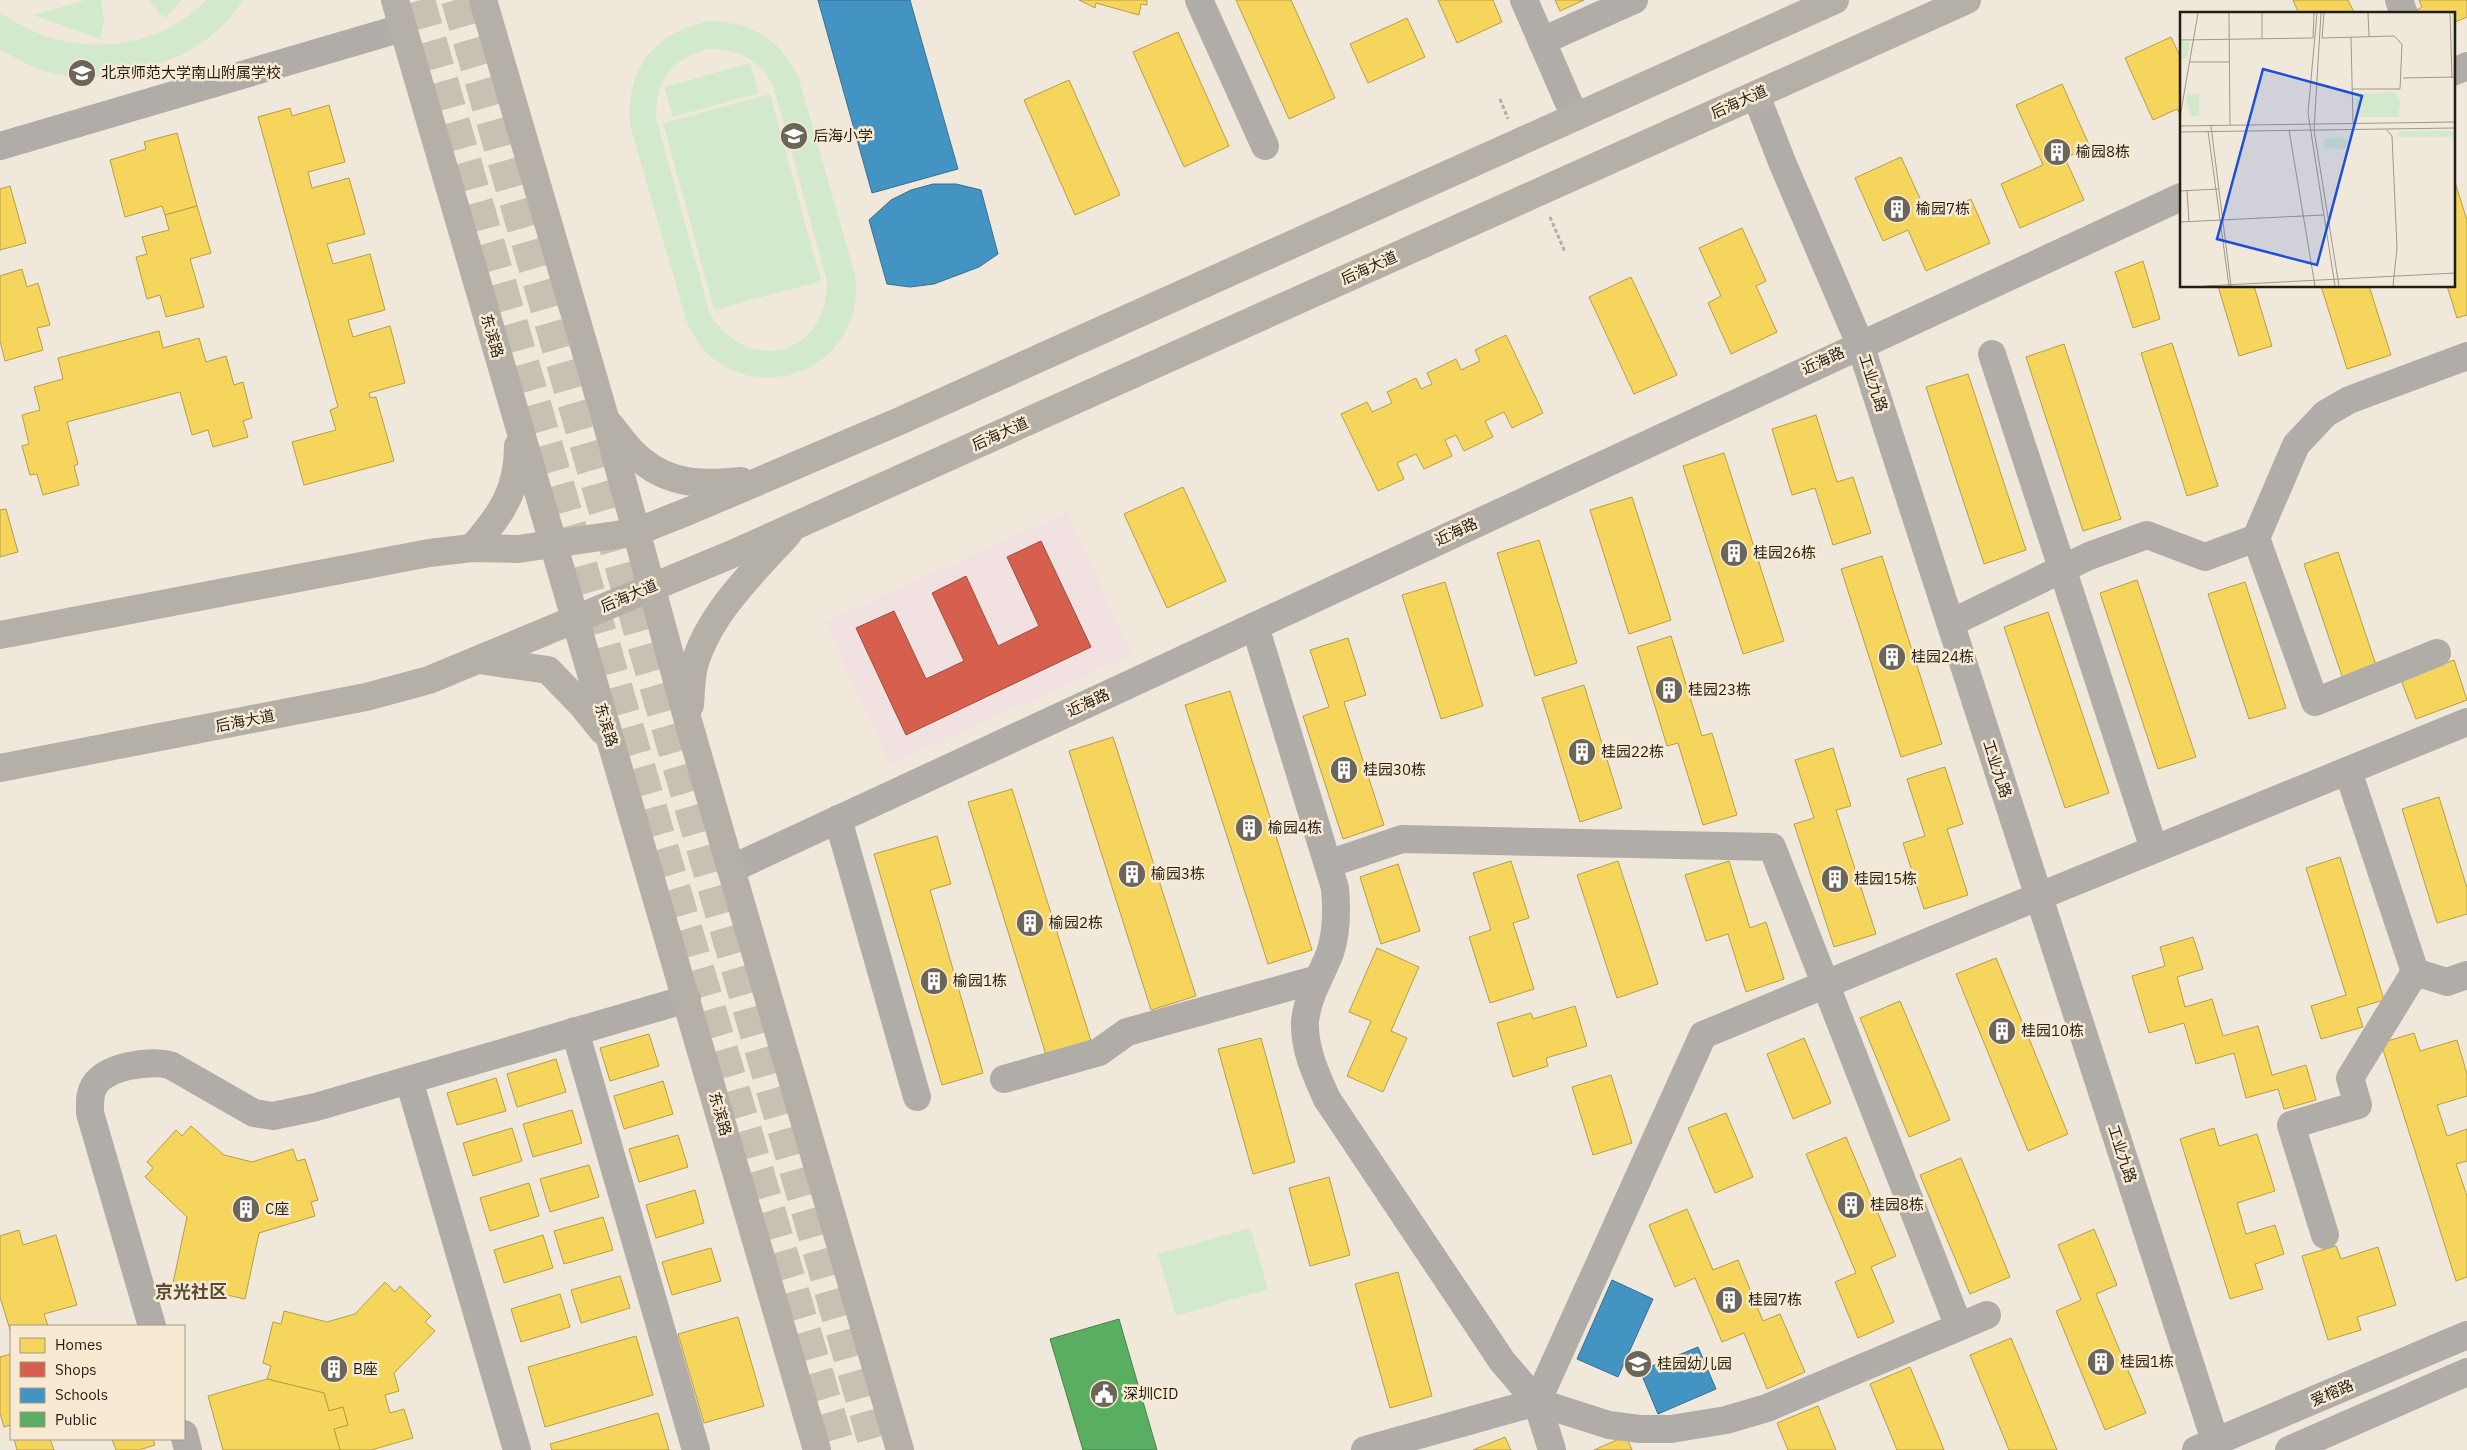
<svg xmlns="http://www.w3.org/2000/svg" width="2467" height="1450" font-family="'IBM Plex Sans','Noto Sans SC',sans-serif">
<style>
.commercial{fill:#f1e1e1}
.green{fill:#d3e9cc;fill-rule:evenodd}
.homes{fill:#f6d55c;stroke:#b79e47}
.shops{fill:#d6604d;stroke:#a04c3c}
.schools{fill:#4393c3;stroke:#39708f}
.public{fill:#5aae61;stroke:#4a834a}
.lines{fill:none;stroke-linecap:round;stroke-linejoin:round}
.highway-tunnel{stroke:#c7c0b3;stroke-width:28;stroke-dasharray:28 14;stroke-linecap:butt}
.path{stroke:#b2aea7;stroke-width:3;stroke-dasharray:4 2.5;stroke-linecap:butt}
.minor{stroke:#b0ada9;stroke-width:28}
.major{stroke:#b4afa7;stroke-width:28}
.labels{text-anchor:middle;stroke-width:5;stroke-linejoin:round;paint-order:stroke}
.poi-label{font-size:15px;fill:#231e15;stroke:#f8ead2;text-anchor:start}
.street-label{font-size:15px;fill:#231e15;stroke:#f8ead2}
.quarter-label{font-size:18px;font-weight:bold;fill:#584c38;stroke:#f8ead2}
.inset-road{fill:none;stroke:#9e978b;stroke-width:1}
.view{fill:#1d4ed8;fill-opacity:0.15;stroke:#1d4ed8;stroke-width:2.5}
.inset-edge{fill:none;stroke:#231e15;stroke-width:2.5}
</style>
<rect width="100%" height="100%" fill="#f0e8da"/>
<path class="commercial" d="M1067,512L1132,655L890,765L825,622Z"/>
<g class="green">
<path d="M86,0H101L104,22L100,39L33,15Z"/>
<path d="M149,0H181L166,18L159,13Z"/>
<path d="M206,0H244C232,15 220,30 204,41C161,70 96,87 44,71C29,66 14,57 0,49V12C61,58 152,57 206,0Z"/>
<path d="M711,21C754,23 778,38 798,76L855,275C856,288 857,300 853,313C835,376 758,399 709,355C699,346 693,334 687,323L630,125C626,68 655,31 711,21ZM708,49C738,48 757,59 773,85L827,281C828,355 749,377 710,314L656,118C656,80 671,59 708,49Z"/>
<path d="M750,63L759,93L673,117L664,87Z"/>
<path d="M770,94L821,281L714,310L663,123Z"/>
<path d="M1250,1228L1268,1289L1176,1316L1158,1254Z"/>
</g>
<g class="homes">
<path d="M1079,0H1147V5L1141,4L1139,15L1096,3L1095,8Z"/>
<path d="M1236,0H1291L1335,98L1289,119Z"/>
<path d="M1438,0H1493L1502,22L1457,43Z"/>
<path d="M1555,0H1584L1560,11Z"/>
<path d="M2293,0H2348L2355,14H2299Z"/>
<path d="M2419,0H2467V17L2453,23V14H2418L2417,10L2422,7Z"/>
<path d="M1407,18L1425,57L1368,83L1350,44Z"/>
<path d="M1178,32L1229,146L1184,167L1133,52Z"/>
<path d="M2171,37L2181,58V116L2177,109L2153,120L2125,58Z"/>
<path d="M1069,80L1120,195L1075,215L1024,100Z"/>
<path d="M2062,84L2090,147L2065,158L2084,200L2020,228L2001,184L2043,165L2016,105Z"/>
<path d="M329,105L345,162L308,172L312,188L349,178L365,234L327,244L333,264L370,254L385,310L348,320L353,337L390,326L405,383L369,393L370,398L376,397L394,461L304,485L292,442L336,430L330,410L338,407L258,117L290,108L292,116Z"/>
<path d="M177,133L197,206L165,215L162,206L125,217L110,160L146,149L144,142Z"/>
<path d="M1901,157L1929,218L1971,199L1990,243L1926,271L1908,230L1883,241L1855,178Z"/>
<path d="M2453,176L2467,220V315L2457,318L2447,286H2453Z"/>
<path d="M10,186L26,243L0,250V189Z"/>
<path d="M197,206L211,253L190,259L204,307L166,317L160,295L147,299L136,257L147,254L142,237L169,230L165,215Z"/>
<path d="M1742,228L1766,281L1756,286L1777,332L1731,354L1708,303L1721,296L1699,248Z"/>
<path d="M2143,261L2160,319L2133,328L2115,272Z"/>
<path d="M22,269L27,287L38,283L50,325L37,328L43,350L5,361L0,341V276Z"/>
<path d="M1631,277L1677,375L1634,394L1589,297Z"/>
<path d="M2218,286H2254L2272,346L2239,356Z"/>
<path d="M2321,286H2369L2391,355L2347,369Z"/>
<path d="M159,331L163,348L199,338L206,362L226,356L234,385L243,382L252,418L243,421L248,437L213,447L208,430L192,435L180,392L67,422L78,464L74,466L79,485L43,495L37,474L30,475L22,446L29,444L22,415L40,410L34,387L63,379L58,358Z"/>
<path d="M1506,335L1543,413L1512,428L1504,412L1485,421L1493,437L1464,451L1456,435L1445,440L1452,456L1424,469L1416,454L1397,463L1404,479L1378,491L1341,414L1367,402L1372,412L1392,403L1387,392L1416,378L1421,389L1432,384L1427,373L1456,359L1461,370L1480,361L1475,350Z"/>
<path d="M2172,343L2218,486L2187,496L2141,353Z"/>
<path d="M2064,344L2121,519L2083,531L2026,357Z"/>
<path d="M1968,374L2026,550L1984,564L1926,387Z"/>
<path d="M1816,415L1837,482L1853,477L1871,533L1833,545L1815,488L1792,495L1772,429Z"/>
<path d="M1724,453L1784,641L1743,654L1683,466Z"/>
<path d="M1183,487L1226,581L1167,608L1124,514Z"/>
<path d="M1632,497L1671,620L1629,634L1590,510Z"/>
<path d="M6,509L18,552L0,557V510Z"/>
<path d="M1539,540L1577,663L1535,676L1497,553Z"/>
<path d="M2338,552L2377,668L2343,679L2304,564Z"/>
<path d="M1882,556L1942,744L1901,757L1841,569Z"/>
<path d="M2137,580L2196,757L2158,769L2100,593Z"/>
<path d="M1445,582L1483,706L1441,719L1402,595Z"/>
<path d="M2245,582L2286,708L2249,719L2208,594Z"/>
<path d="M2048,612L2109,793L2065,808L2004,627Z"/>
<path d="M1671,636L1702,736L1712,733L1737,815L1703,825L1678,743L1667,746L1637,647Z"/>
<path d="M1348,638L1366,695L1344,702L1384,825L1343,839L1303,716L1329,707L1310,650Z"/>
<path d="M2454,660L2467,700L2416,719L2401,680Z"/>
<path d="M1584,685L1622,808L1580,822L1542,698Z"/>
<path d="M1230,691L1312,950L1268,964L1185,705Z"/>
<path d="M1113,737L1196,996L1151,1010L1069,751Z"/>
<path d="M1833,748L1851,806L1836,810L1876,934L1834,947L1794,824L1814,818L1795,760Z"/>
<path d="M1945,767L1963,824L1947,829L1968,895L1924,909L1903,843L1925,836L1907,779Z"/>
<path d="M1012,789L1092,1044L1047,1058L968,802Z"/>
<path d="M2439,797L2467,888V914L2437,923L2402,809Z"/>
<path d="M937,836L951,884L930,890L983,1073L942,1085L874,854Z"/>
<path d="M2340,857L2384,1000L2357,1008L2363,1027L2321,1039L2311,1006L2346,995L2306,868Z"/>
<path d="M1511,861L1529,918L1513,923L1534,989L1490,1003L1469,937L1491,930L1473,873Z"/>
<path d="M1618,861L1658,984L1617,998L1577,875Z"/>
<path d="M1729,861L1750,928L1766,922L1784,979L1746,992L1728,934L1706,941L1685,875Z"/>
<path d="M1398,864L1420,931L1381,944L1360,877Z"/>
<path d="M2193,937L2203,969L2177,977L2185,1007L2212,999L2223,1036L2258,1026L2272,1075L2306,1065L2316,1100L2284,1109L2278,1089L2246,1098L2234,1053L2196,1064L2184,1023L2149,1033L2132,976L2165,966L2160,947Z"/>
<path d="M1377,948L1419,967L1391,1031L1407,1038L1383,1092L1347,1076L1371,1021L1349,1012Z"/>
<path d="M1996,958L2068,1134L2028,1151L1956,974Z"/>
<path d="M1900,1001L1950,1120L1909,1137L1860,1018Z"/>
<path d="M1575,1006L1587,1046L1546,1058L1548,1066L1513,1077L1497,1023L1531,1013L1533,1019Z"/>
<path d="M2414,1033L2420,1051L2457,1040L2467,1074V1096L2437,1105L2447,1136L2467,1129V1161L2456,1164L2467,1196V1277L2456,1281L2381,1043Z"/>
<path d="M649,1034L659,1066L610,1081L600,1048Z"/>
<path d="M1261,1038L1295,1162L1253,1174L1218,1049Z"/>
<path d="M1804,1038L1831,1103L1793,1119L1767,1054Z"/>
<path d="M556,1059L566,1092L517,1107L507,1074Z"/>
<path d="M1611,1075L1632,1143L1593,1155L1572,1087Z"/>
<path d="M496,1078L506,1111L457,1125L447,1093Z"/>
<path d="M663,1081L673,1114L624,1129L614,1096Z"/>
<path d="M572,1110L582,1143L533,1157L523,1124Z"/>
<path d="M1726,1113L1753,1177L1715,1193L1688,1128Z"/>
<path d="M191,1126L224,1155L252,1162L293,1149L297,1161L305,1159L318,1200L311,1202L315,1216L259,1233L245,1299L173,1283L187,1217L145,1177L153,1168L147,1162L176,1130L182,1136Z"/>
<path d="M512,1128L522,1161L473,1176L463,1143Z"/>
<path d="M2214,1128L2219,1146L2257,1134L2275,1191L2237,1203L2246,1234L2275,1225L2284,1254L2255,1264L2263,1289L2230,1299L2180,1139Z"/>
<path d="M678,1135L688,1167L639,1182L629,1149Z"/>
<path d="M1846,1137L1896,1256L1871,1267L1894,1322L1858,1338L1835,1282L1856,1273L1806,1154Z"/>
<path d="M1961,1158L2010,1277L1970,1294L1920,1175Z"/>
<path d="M589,1165L599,1197L550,1212L540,1179Z"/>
<path d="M1329,1177L1350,1255L1310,1266L1289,1188Z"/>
<path d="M529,1183L539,1216L490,1231L480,1198Z"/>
<path d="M695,1190L704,1223L656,1238L646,1205Z"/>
<path d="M1687,1209L1713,1270L1738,1260L1763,1321L1780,1314L1805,1372L1767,1389L1744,1333L1722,1342L1695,1278L1675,1287L1649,1225Z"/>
<path d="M603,1217L613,1250L564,1264L554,1231Z"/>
<path d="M2094,1229L2117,1285L2096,1294L2146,1413L2105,1430L2056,1311L2081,1300L2058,1245Z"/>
<path d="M19,1230L23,1245L56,1235L77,1305L44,1314L48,1326H11V1333L0,1297V1236Z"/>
<path d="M543,1235L553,1268L504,1283L494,1250Z"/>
<path d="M2336,1246L2341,1259L2378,1247L2396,1305L2357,1317L2361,1330L2328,1340L2302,1256Z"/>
<path d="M711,1248L721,1281L672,1295L662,1262Z"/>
<path d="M1398,1272L1432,1396L1390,1408L1355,1284Z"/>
<path d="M620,1276L630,1308L581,1323L571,1290Z"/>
<path d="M385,1282L395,1292L400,1286L431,1316L425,1322L435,1331L394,1373L399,1391L385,1395L390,1413L404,1409L413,1438L371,1450H340L334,1429L348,1425L343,1407L329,1411L324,1393L267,1379L271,1366L263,1363L273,1322L281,1324L284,1311L327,1322L355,1314Z"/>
<path d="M560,1294L570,1327L521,1342L511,1309Z"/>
<path d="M738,1317L764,1406L704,1423L678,1334Z"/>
<path d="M636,1336L653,1395L545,1427L528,1367Z"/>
<path d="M2011,1338L2057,1450H2009L1970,1355Z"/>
<path d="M11,1354V1430L10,1425L4,1427L0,1413V1357Z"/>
<path d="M1910,1367L1944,1450H1897L1870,1384Z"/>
<path d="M267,1379L324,1393L329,1411L343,1407L348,1425L334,1429L340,1450H223L208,1396Z"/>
<path d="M1818,1406L1836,1450H1788L1777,1423Z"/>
<path d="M658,1413L669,1450H552L550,1444Z"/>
<path d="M1626,1436L1632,1450H1594Z"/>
<path d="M1505,1437L1511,1450H1473Z"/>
<path d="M14,1439H50L54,1450H17Z"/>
<path d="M112,1439H153L155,1445L139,1450H116Z"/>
</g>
<path class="shops" d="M1041,541L1091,647L906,735L856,628L894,611L926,679L964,661L932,593L966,576L998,646L1039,626L1007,557Z"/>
<g class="schools">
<path d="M818,0H910L958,169L872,193Z"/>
<path d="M933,184H956L981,190L998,254L979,267L934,284L910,287L887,284L869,220L891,200L911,190Z"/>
<path d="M1612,1280L1653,1299L1618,1377L1577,1359Z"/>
<path d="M1698,1347L1716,1389L1658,1414L1640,1371Z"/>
</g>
<path class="public" d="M1119,1319L1157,1450H1083L1050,1339Z"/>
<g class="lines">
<g class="highway-tunnel">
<path d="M421,0L664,846L842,1450"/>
<path d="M455,0L874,1450"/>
</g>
<g class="path">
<path d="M1500,99L1508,119"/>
<path d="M1550,217L1565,252"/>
</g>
<g class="minor">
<path d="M1199,0L1265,146"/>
<path d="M1524,0L1575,117"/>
<path d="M2399,0L2404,14"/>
<path d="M1542,41L1634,0"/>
<path d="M2453,72L2467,66"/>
<path d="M1756,95L1782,162L1860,344L2218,1450"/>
<path d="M0,146L402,28"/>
<path d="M1992,354L2154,849"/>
<path d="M1951,623L2089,556L2147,535L2205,557L2256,538"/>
<path d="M1255,626L1335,888C1337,910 1337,932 1330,953C1321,976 1307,997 1305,1022C1304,1049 1316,1075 1327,1099L1502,1361L1537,1402L1552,1450"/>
<path d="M2437,653L2315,702L2256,538L2296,445L2325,414L2349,400L2467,356"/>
<path d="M838,819L917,1097"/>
<path d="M1328,864L1402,839L1772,847L1959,1327"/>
<path d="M731,869L2181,197"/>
<path d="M2415,972L2447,982L2467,975"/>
<path d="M575,1031L696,1450"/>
<path d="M1004,1079L1099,1052L1127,1032L1318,979"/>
<path d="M409,1080L517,1450"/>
<path d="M2325,1235L2291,1125L2358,1105L2350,1078L2415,972L2348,771"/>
<path d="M152,1326L90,1113C90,1104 89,1095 94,1086C106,1066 149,1060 170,1065L254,1113L273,1116L316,1107L687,999"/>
<path d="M1537,1402L1703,1035L1986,918L2467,722"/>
<path d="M184,1434L188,1450"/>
<path d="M1365,1450L1537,1402L1609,1425L1640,1429H1671L1726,1420L1767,1408L1987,1315"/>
<path d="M2196,1450L2467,1335"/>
<path d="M2289,1450L2467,1372"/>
</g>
<g class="major">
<path d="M395,0L817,1450"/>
<path d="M483,0L606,421L688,721L900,1450"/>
<path d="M610,425C620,437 629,451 641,460C671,485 704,485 741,481"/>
<path d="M472,548C501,515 518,491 518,446"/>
<path d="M0,635L429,553L472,548L518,549L636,532L689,511L902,420L1835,0"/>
<path d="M479,660L548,670L582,705L603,731"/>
<path d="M690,705C691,692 691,678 694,666C708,615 753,572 788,534"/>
<path d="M0,768L366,697L429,680L730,555L1967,0"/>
</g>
</g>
<defs>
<symbol id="school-disc" viewBox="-11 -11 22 22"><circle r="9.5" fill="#6b655a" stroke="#f8ead2"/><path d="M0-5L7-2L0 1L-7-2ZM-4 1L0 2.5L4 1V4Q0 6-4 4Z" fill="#fff"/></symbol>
<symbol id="building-disc" viewBox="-11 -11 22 22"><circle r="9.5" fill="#6b655a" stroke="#f8ead2"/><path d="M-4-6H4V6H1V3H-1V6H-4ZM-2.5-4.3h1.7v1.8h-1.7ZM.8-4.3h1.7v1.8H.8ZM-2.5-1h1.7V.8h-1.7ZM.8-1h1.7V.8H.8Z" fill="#fff"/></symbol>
<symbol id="civic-disc" viewBox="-11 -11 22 22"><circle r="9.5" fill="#6b655a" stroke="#f8ead2"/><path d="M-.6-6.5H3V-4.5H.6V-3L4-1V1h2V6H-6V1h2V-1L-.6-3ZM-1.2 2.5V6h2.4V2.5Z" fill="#fff"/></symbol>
</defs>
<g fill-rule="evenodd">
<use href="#school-disc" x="66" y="57" width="32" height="32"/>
<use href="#school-disc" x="778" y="120" width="32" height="32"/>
<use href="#building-disc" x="2041" y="136" width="32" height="32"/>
<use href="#building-disc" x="1881" y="193" width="32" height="32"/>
<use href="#building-disc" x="1718" y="537" width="32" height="32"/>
<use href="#building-disc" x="1876" y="641" width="32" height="32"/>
<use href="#building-disc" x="1653" y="674" width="32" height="32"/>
<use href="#building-disc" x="1566" y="736" width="32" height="32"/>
<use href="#building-disc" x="1328" y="754" width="32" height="32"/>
<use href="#building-disc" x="1233" y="812" width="32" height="32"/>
<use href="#building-disc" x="1116" y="858" width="32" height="32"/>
<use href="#building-disc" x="1819" y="863" width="32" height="32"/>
<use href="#building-disc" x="1014" y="907" width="32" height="32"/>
<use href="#building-disc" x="918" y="965" width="32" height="32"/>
<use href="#building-disc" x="1986" y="1015" width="32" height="32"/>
<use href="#building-disc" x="1835" y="1189" width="32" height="32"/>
<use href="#building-disc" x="230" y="1193" width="32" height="32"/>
<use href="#building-disc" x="1713" y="1284" width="32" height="32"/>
<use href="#building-disc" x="2085" y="1346" width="32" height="32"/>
<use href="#school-disc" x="1622" y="1348" width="32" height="32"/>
<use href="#building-disc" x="318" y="1353" width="32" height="32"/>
<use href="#civic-disc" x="1088" y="1378" width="32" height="32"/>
</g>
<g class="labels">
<g class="poi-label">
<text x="101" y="78">北京师范大学南山附属学校</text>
<text x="813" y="141">后海小学</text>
<text x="2076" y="157">榆园8栋</text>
<text x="1916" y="214">榆园7栋</text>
<text x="1753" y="558">桂园26栋</text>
<text x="1911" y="662">桂园24栋</text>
<text x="1688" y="695">桂园23栋</text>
<text x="1601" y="757">桂园22栋</text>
<text x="1363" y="775">桂园30栋</text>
<text x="1268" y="833">榆园4栋</text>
<text x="1151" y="879">榆园3栋</text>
<text x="1854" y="884">桂园15栋</text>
<text x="1049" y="928">榆园2栋</text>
<text x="953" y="986">榆园1栋</text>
<text x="2021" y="1036">桂园10栋</text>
<text x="1870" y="1210">桂园8栋</text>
<text x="265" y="1214">C座</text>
<text x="1748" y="1305">桂园7栋</text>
<text x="2120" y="1367">桂园1栋</text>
<text x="1657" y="1369">桂园幼儿园</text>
<text x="353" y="1374">B座</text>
<text x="1123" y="1399">深圳CID</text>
</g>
<g class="street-label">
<text transform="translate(1739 102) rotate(-24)" y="5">后海大道</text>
<text transform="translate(1369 268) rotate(-24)" y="5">后海大道</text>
<text transform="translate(492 336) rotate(74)" y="5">东滨路</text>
<text transform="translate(1823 361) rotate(-25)" y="5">近海路</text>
<text transform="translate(1873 383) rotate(72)" y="5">工业九路</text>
<text transform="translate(1000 434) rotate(-24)" y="5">后海大道</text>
<text transform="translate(1456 532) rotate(-25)" y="5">近海路</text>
<text transform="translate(629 596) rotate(-23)" y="5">后海大道</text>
<text transform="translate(1088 703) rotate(-25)" y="5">近海路</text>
<text transform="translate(245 721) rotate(-11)" y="5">后海大道</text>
<text transform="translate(606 725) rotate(73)" y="5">东滨路</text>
<text transform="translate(1997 769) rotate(72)" y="5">工业九路</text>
<text transform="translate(720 1114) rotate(74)" y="5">东滨路</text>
<text transform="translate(2122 1154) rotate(72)" y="5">工业九路</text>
<text transform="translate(2332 1393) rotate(-23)" y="5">爱榕路</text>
</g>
<g class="quarter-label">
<text x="191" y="1298">京光社区</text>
</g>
</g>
<g transform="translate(2180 12)">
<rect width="275" height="275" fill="#f0e8da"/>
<path d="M272,1H275V63H273ZM0,30H10L7,46L0,47ZM213,80L221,88L218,102L222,105H177L180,102L175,90L180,82ZM8,82H19V104H9V94L5,95ZM220,119H275V257L274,125H215ZM162,125L168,129L165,136L148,137L143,134L145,126Z" fill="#d3e9cc"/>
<path class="inset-road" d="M49,1L50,113M137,1L128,101L155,274M141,1L134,118L159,274M144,1L142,26L214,24L222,32L220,77H172M188,1L189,24M270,1L272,66M171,26L173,111M82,27V1M0,28L133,26L134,1M9,50H49M223,66L275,65M0,105L18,1M0,114L275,110M31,114L51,274M109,118L135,274M207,118L212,124L217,236L213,274M28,119L49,274M0,120L275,116M7,178L9,210M0,179L38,177M0,210L144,203M25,274L275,261"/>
<path class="view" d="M83,57L182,84L137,253L37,227Z"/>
<rect width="275" height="275" class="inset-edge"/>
</g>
<rect x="10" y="1325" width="175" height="115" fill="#f8ead2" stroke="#a39886"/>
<rect x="20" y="1338" width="25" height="15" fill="#f6d55c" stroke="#a39886"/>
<text x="55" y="1350" font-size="15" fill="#231e15">Homes</text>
<rect x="20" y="1362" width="25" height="15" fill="#d6604d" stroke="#a39886"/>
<text x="55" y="1375" font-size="15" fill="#231e15">Shops</text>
<rect x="20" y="1388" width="25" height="15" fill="#4393c3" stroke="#a39886"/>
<text x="55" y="1400" font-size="15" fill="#231e15">Schools</text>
<rect x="20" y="1412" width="25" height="15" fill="#5aae61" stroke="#a39886"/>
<text x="55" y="1425" font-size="15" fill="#231e15">Public</text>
</svg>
